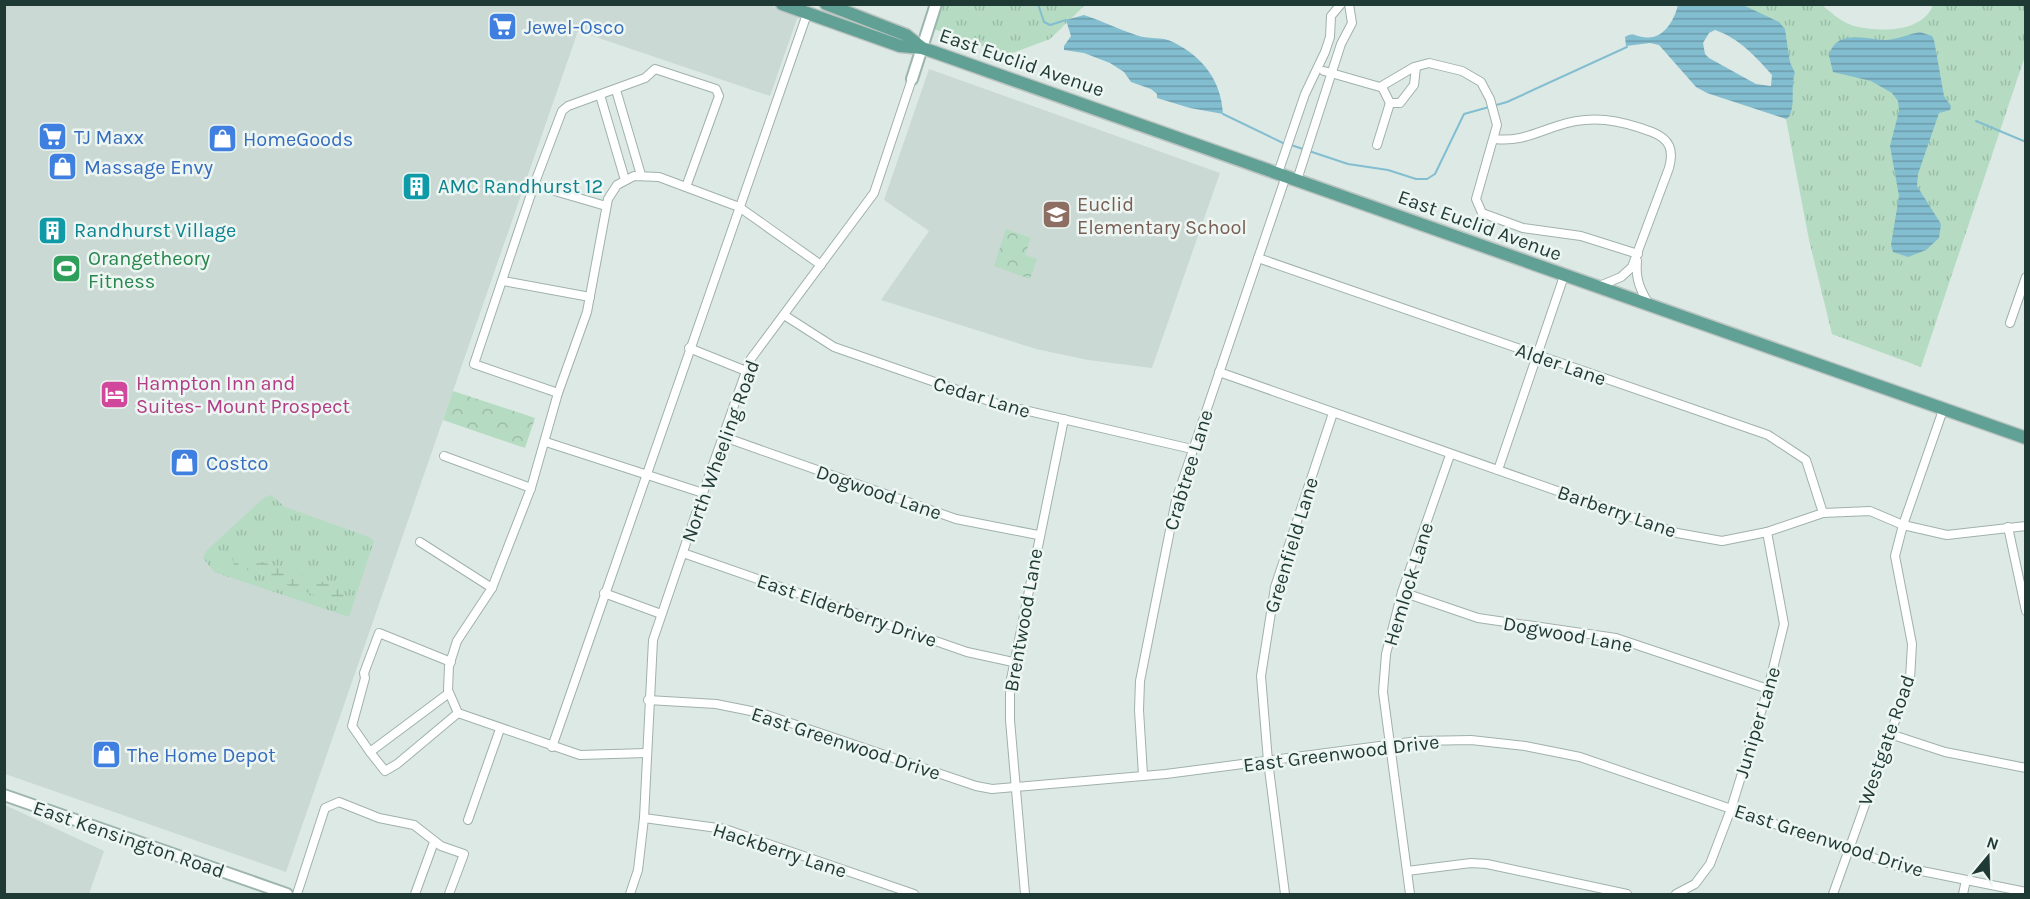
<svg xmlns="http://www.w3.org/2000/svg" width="2030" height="899" font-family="Karla,sans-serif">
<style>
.built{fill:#cbd9d4}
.grass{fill:url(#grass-tufts)}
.wetland{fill:url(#wetland-marsh)}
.park{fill:url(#park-crowns)}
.water{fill:url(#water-rules);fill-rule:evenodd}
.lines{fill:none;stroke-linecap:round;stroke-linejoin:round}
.stream{stroke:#83bed0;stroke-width:2}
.street-casing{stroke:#a0b1ac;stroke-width:10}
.secondary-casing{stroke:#9cb5ae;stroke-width:14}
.primary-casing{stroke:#bcc4c2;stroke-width:15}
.street{stroke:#fff;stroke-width:8}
.secondary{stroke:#fff;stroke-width:10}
.primary{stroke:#61a094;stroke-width:12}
.labels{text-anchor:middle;stroke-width:5;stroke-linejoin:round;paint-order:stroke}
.shop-label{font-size:20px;fill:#366cbe;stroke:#edf6f2;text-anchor:start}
.street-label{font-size:20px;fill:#1f3934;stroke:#edf6f2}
.culture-label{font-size:20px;fill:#0d838f;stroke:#edf6f2;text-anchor:start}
.education-label{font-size:20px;fill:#785e54;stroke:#edf6f2;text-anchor:start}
.leisure-label{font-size:20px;fill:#27864d;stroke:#edf6f2;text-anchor:start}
.hotel-label{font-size:20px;fill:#b23c85;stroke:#edf6f2;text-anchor:start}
</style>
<defs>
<pattern id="grass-tufts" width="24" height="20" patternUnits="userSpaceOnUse" patternTransform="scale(1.5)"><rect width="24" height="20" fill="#b5dbc2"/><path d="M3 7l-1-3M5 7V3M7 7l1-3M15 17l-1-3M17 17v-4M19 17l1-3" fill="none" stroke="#9bbda7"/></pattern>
<pattern id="wetland-marsh" width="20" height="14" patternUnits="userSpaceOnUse" patternTransform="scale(1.5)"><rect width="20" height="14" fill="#b5dbc2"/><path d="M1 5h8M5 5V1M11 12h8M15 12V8" fill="none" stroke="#9bbda7"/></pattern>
<pattern id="park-crowns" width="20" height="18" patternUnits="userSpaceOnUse" patternTransform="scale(1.5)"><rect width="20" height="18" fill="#b5dbc2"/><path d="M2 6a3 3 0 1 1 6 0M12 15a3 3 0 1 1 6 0" fill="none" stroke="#9bbda7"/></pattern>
<pattern id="water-rules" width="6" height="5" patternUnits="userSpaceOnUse" patternTransform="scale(1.5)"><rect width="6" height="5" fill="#83bed0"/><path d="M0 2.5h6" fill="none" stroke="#6b9baa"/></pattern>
</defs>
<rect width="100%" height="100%" fill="#dde9e5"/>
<g class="built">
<path d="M767,4L798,16L770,96L578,31L286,872L5,774V5Z"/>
<path d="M929,69L1220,173L1152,368L1088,360L1036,349L881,300L929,231L884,200Z"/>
<path d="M5,805L104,851L89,894H5Z"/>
</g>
<g class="grass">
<path d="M943,5H1085L1050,39L1007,55L934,29Z"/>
<path d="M1743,5H1822C1833,14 1843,24 1858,27C1883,32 1923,32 1933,5H2025V56L1921,367L1832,334L1809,240L1786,119L1789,117C1793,102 1790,87 1795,73L1790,62L1785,29Z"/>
<path d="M271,495L285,507L369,537L374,541L349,617L214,572L203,558L206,551L265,497Z"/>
</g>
<path class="wetland" d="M238,554L335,586L343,590L344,598L340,602L330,601L234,565L232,557Z"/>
<g class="park">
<path d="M1006,229L1031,238L1025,255L1037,259L1030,279L994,266Z"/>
<path d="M453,391L535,418L525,448L443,420Z"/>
</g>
<g class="water">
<path d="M1678,5H1743L1779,22L1785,29L1790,62L1795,73C1790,87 1796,103 1789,117L1786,119L1707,93L1696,87L1659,45L1650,43L1626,46L1625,37C1633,32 1634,36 1643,37C1663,41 1674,21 1678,5ZM1715,30C1739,38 1756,57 1772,75L1771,86L1756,84L1709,58L1705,54L1703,43L1709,33Z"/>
<path d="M1084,15C1102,21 1118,29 1136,35C1148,40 1162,36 1173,42C1203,57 1221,80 1223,114L1190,108L1157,98V94L1151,89L1131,82L1124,72L1110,63L1084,53L1064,50V46L1071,36L1066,20Z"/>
<path d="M1920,32L1932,36L1934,40L1944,96L1951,106L1950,110L1939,113L1918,174L1917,186L1941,224L1939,238L1926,250L1908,257L1893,252L1891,245L1899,196L1890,146L1899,111L1898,101L1892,93L1871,81L1833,72L1829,56C1835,30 1863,38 1882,40C1894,41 1908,34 1920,32Z"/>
</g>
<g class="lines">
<g class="stream">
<path d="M1038,4L1044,22L1050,25L1066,20"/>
<path d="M1223,114L1285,144"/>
<path d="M1976,121L2026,142"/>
<path d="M1291,145L1348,164L1388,170L1416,179H1427L1435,174L1464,114L1507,102L1627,47"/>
</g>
<defs>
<g id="street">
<path d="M1324,71L1380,87L1414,67L1429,63L1462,71L1481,82L1490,99L1497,125L1476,199L1482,213L1523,228L1581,236L1638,254"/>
<path d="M1382,87L1390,103H1400L1414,85L1416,67"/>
<path d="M616,90L641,175"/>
<path d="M600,95L625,180"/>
<path d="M1495,139C1519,142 1535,133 1557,126C1591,114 1620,120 1652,132C1670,139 1674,150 1669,168L1632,267L1621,277L1597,287"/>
<path d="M1377,145L1390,103"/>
<path d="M1278,173L1305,94L1325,52L1330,37L1331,16L1341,4"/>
<path d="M1297,180L1341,44L1352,23L1349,4"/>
<path d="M534,185L606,206"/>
<path d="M1258,258L1768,435L1806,460L1823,513"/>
<path d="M1637,261C1635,280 1641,291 1650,306"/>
<path d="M503,281L590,297"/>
<path d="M784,315L834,347L998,404L1192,449"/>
<path d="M2010,323L2026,277"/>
<path d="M689,348L746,371"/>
<path d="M1219,372L1677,533L1722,541L1767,532L1823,513L1870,511L1903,525L1947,535L2026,526"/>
<path d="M558,393L474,364L534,185L562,111L568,106L645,78L655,69L716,89L719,96L686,187"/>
<path d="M724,437L956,519L1038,535"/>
<path d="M546,442L703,493"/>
<path d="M444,456L531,488"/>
<path d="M1498,470L1564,276"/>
<path d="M2008,527L2026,611"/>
<path d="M420,542L492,588"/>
<path d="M683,553L967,652L1013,662"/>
<path d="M1402,592L1478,618L1616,638L1768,689"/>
<path d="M604,593L661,614"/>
<path d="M449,693L370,752L352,726L365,678L364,673L379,633L451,662"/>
<path d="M648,700L716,704L761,713L976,786L992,789L1166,774L1418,741L1471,740L1525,746L1580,757L1897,866L2026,892"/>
<path d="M1890,734L1945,752L2026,768"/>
<path d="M552,747L807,14"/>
<path d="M370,752L385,771L397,764L458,713"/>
<path d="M646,753L580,755L458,713L448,690L449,666L457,641L492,588L531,488L558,393L587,312L608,199L617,185L634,176L659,177L739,207L821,265"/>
<path d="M1143,775L1139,710L1140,681L1176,500L1286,176"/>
<path d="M644,818L725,829L914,894"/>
<path d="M468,820L500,729"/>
<path d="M1407,871L1471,863L1487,864L1627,894"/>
<path d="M297,894L325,808L339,802L379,818L414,825L441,846L464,854L449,894"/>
<path d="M415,894L434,842"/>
<path d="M630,894L638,870L644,818L653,640L703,493L750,360L874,193L912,79"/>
<path d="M1025,894L1010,720V684L1064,419"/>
<path d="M1285,894L1268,761L1261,676L1275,587L1333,413"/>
<path d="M1410,894L1383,692L1386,654L1402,592L1450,455"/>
<path d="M1676,894L1695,884L1710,864L1731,809L1768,689L1784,624L1767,532"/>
<path d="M1833,894L1910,679L1912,644L1895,556L1903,525L1943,410"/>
<path d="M1963,894L1966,880"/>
</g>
<g id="secondary">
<path d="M912,79L936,4"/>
<path d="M4,795L287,894"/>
</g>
<g id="primary">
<path d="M782,4L900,46L922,48L934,52L2026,438"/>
<path d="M826,4L906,35L922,48"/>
</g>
</defs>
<use href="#street" class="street-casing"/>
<use href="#secondary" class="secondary-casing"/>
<use href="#primary" class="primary-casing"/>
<use href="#street" class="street"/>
<use href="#secondary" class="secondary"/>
<use href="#primary" class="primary"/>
</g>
<defs>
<symbol id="supermarket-square" viewBox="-11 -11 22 22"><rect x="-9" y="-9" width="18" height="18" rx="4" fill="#3f7fe0" stroke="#edf6f2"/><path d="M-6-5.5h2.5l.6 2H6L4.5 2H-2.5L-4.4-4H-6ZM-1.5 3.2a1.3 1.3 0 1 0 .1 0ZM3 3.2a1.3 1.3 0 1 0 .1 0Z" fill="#fff"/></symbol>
<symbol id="shop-square" viewBox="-11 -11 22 22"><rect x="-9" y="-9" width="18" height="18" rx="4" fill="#3f7fe0" stroke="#edf6f2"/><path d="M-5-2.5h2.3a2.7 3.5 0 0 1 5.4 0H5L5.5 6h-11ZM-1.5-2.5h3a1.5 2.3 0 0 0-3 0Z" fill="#fff"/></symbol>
<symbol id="building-square" viewBox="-11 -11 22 22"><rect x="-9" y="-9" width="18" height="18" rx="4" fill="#0f9aa8" stroke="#edf6f2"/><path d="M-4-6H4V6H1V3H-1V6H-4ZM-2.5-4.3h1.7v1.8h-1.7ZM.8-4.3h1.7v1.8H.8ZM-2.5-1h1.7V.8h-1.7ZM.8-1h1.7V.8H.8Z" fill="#fff"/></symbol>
<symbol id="school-square" viewBox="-11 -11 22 22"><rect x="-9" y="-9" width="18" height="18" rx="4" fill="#8d6e63" stroke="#edf6f2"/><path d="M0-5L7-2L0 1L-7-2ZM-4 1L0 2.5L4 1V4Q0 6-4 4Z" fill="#fff"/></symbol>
<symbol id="stadium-square" viewBox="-11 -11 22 22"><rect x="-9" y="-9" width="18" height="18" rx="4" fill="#2e9e5b" stroke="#edf6f2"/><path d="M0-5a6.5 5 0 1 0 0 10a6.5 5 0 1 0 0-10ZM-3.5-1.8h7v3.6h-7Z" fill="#fff"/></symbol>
<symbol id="hotel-square" viewBox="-11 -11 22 22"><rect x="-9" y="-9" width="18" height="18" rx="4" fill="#d1479c" stroke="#edf6f2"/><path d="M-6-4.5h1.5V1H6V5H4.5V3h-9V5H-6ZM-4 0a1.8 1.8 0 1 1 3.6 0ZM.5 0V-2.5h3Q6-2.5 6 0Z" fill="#fff"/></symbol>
</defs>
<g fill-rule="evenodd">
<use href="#supermarket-square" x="486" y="10" width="33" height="33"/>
<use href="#supermarket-square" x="36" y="120" width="33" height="33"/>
<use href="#shop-square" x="206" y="122" width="33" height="33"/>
<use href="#shop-square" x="46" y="150" width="33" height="33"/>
<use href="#building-square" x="400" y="170" width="33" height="33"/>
<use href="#school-square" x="1040" y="198" width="33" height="33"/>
<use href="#building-square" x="36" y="214" width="33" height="33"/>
<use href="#stadium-square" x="50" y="252" width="33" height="33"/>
<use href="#hotel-square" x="98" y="378" width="33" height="33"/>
<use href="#shop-square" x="168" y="446" width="33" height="33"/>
<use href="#shop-square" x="90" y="738" width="33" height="33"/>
</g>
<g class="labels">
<g class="shop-label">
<text x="524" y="34">Jewel-Osco</text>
<text x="74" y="144">TJ Maxx</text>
<text x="243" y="146">HomeGoods</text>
<text x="84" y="174">Massage Envy</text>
<text x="206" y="470">Costco</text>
<text x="127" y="762">The Home Depot</text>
</g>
<g class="street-label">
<text transform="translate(1022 62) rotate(19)" y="7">East Euclid Avenue</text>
<text transform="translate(1480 225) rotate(20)" y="7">East Euclid Avenue</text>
<text transform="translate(1561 364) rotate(19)" y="7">Alder Lane</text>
<text transform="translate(982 397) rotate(17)" y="7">Cedar Lane</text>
<text transform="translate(720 451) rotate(-70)" y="7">North Wheeling Road</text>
<text transform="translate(1188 470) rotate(-73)" y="7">Crabtree Lane</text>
<text transform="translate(879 492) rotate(19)" y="7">Dogwood Lane</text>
<text transform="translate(1617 511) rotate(19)" y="7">Barberry Lane</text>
<text transform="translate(1291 545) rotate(-73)" y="7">Greenfield Lane</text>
<text transform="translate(1408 584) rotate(-73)" y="7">Hemlock Lane</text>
<text transform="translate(847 610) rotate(19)" y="7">East Elderberry Drive</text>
<text transform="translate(1023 620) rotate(-80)" y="7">Brentwood Lane</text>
<text transform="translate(1568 634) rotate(10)" y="7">Dogwood Lane</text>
<text transform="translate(1757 722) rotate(-73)" y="7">Juniper Lane</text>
<text transform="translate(1886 740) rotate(-71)" y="7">Westgate Road</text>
<text transform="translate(846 743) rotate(18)" y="7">East Greenwood Drive</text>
<text transform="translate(1341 753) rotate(-7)" y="7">East Greenwood Drive</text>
<text transform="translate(129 839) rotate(19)" y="7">East Kensington Road</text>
<text transform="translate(1829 840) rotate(18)" y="7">East Greenwood Drive</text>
<text transform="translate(780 850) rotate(18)" y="7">Hackberry Lane</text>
</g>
<g class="culture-label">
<text x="438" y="193">AMC Randhurst 12</text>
<text x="74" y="237">Randhurst Village</text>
</g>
<g class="education-label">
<text x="1077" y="211">Euclid<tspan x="1077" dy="23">Elementary School</tspan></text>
</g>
<g class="leisure-label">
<text x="88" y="265">Orangetheory<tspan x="88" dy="23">Fitness</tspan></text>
</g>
<g class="hotel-label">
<text x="136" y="390">Hampton Inn and<tspan x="136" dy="23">Suites- Mount Prospect</tspan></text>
</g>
</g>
<rect width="2030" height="899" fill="none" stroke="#1f3934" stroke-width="12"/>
<g transform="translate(1988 857) rotate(19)" stroke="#edf6f2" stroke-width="4.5" paint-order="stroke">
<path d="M0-4.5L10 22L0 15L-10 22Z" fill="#1f3934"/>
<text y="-9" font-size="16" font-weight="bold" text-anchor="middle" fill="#1f3934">N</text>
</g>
</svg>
